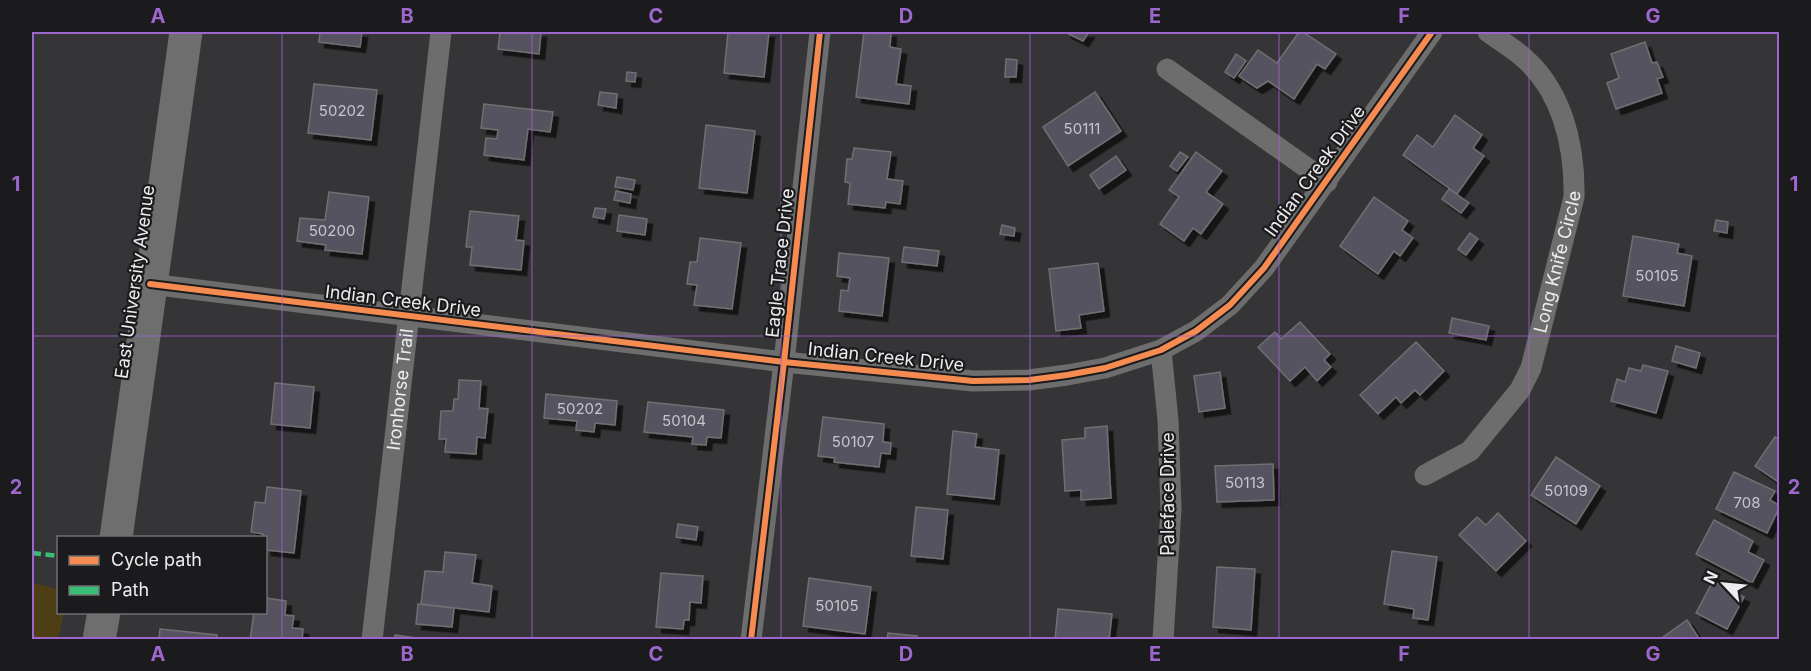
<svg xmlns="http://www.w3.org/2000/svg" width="1811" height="671" font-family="Inter,sans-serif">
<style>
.green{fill:#4d3e14}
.building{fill:#555360;stroke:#706f71;stroke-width:1.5;filter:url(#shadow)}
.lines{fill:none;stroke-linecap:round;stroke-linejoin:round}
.minor{stroke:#6d6d6d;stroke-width:21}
.primary{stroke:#6e6e6f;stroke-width:33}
.quiet{stroke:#3abd76;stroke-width:4.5;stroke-dasharray:9 4.5;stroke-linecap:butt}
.cycleway-casing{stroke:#1b1b1d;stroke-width:10}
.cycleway{stroke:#f68b52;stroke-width:6}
.grid{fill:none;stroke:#9d66cd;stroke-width:1.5;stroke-opacity:0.55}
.labels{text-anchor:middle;stroke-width:4.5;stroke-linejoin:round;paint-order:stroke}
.number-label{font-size:15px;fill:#c6c6ca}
.street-label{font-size:18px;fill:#ececee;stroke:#1b1b1d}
.neatline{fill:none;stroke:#9d66cd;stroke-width:2}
.grid-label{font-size:20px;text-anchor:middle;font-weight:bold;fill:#9d66cd}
</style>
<defs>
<filter id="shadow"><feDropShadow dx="5.5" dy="5.5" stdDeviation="0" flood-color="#0009"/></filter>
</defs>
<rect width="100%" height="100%" fill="#353436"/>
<path class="green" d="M32,583L58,589V612L64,613L58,639H32Z"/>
<g class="building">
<path d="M320,32H362L360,47L319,42Z"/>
<path d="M500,32H541L539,54L498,49Z"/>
<path d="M728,32H769L764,77L724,73Z"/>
<path d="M864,32H891L890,47L901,49L896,84L911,86L909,104L856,97Z"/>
<path d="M1065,32H1089L1083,41Z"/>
<path d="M1299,32H1303L1336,54L1325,69L1317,64L1294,99L1268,81L1257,88L1239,76L1258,50L1277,63Z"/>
<path d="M1645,42L1652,63L1657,62L1663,77L1657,79L1662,93L1616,109L1607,83L1619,78L1611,54Z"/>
<path d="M1236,54L1246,61L1234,78L1225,72Z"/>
<path d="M1006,59L1017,60L1016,77H1005Z"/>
<path d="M627,72L636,73L635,82L626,81Z"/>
<path d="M314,84L377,90L371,140L308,133Z"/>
<path d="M600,92L617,94L616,108L598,105Z"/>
<path d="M1095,92L1121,131L1068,166L1043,127Z"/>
<path d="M484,104L553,112L550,132L528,129L524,160L484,155L486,138L497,139L498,130L481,128Z"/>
<path d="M1455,115L1482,135L1473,148L1484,156L1457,194L1403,155L1417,135L1433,147Z"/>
<path d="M706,125L755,131L747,193L699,188Z"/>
<path d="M854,148L891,152L887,179L903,181L900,204L886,202L885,208L848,204L850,183L845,182L847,159H852Z"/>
<path d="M1180,152L1188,157L1177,171L1170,166Z"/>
<path d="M1196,152L1222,171L1206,192L1223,204L1201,234L1193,228L1184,241L1160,224L1179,197L1169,190Z"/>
<path d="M1116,156L1126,170L1099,189L1090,175Z"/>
<path d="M617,177L635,180L633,190L615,187Z"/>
<path d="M1449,189L1469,203L1461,213L1442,199Z"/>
<path d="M616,191L631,194L630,203L614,200Z"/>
<path d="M329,192L369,197L362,254L325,250L326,245L297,241L300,218L325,220Z"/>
<path d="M1374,197L1408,221L1402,230L1413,238L1400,256L1394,251L1378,274L1340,246Z"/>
<path d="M595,208L606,209L604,219L593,217Z"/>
<path d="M470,211L519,216L516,240L524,241L521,270L470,265L472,247H466Z"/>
<path d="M619,215L647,219L645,235L617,231Z"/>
<path d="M1716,220L1728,222L1727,233L1714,231Z"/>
<path d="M1002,225L1015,228L1014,236L1000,234Z"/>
<path d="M1470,233L1478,239L1466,255L1458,249Z"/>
<path d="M1633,236L1679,244L1677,253L1692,256L1684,306L1623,296Z"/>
<path d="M700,238L741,243L732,309L694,305L697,285L687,284L690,262H697Z"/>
<path d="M904,247L939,251L937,266L902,262Z"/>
<path d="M839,253L889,258L882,316L839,311L841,290L848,291L850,278L837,276Z"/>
<path d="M1098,263L1104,311L1079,315L1081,328L1056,331L1049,269Z"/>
<path d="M1452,318L1489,326L1486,340L1449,333Z"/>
<path d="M1300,322L1330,354L1324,360L1331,367L1317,381L1305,367L1290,381L1258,347L1275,332L1281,339Z"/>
<path d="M1416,342L1444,371L1420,395L1415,390L1401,403L1396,397L1378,414L1360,395Z"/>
<path d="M1676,346L1700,353L1696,368L1672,361Z"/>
<path d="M1643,365L1668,371L1656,413L1611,401L1617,379L1625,382L1629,368L1641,371Z"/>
<path d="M1220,372L1225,408L1199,412L1194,376Z"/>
<path d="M459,380L481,381L479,408L488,409L485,438L477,437L476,454L445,452L446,439H439L441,411H453L454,399H458Z"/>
<path d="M275,383L314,387L310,428L271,424Z"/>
<path d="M546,394L617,401L615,425L595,423L594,432L576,430L577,421L544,418Z"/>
<path d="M648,402L724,410L721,438L707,437L706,445L692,444L693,437L644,432Z"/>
<path d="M823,417L884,424L883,442L891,443L890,454L881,453L879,467L834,462L835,458L818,456Z"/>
<path d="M1107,426L1111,498L1081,500V490L1065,491L1062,440L1085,438V428Z"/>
<path d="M953,431L977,434L975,447L999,450L994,499L947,494Z"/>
<path d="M1775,437L1780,440V483L1755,466Z"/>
<path d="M1556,457L1600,486L1576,524L1531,495Z"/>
<path d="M1273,464L1274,500L1217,502L1215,466Z"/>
<path d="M1734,472L1775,491L1770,500L1780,506L1767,533L1716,509Z"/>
<path d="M267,487L301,491L294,553L266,550L263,534L251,532L255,502L265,503Z"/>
<path d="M916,507L948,510L943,559L911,556Z"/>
<path d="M1498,513L1526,541L1496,571L1459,535L1477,517L1486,525Z"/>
<path d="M1714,520L1753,541L1748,552L1764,560L1752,583L1696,554Z"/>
<path d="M678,524L698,527L696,540L676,537Z"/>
<path d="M1392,551L1437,557L1428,620L1413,618L1414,609L1384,604Z"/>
<path d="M445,552L476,555L472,583L492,586L489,612L421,604L425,571L443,572Z"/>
<path d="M1217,567L1255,569L1251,630L1213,627Z"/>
<path d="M661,573L703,576L701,603L690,602L689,620H684L683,629L656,627Z"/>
<path d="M809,578L871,587L865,634L803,626Z"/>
<path d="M1713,581L1744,597L1727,629L1696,613Z"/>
<path d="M266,598L286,601L285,615L294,616L292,628L303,629L302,640H250L254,612H266Z"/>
<path d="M418,604L454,608L452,627L416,624Z"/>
<path d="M1058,609L1112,614L1109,640H1055Z"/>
<path d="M1687,620L1700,640H1659Z"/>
<path d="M160,629L217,635L216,640H159Z"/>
<path d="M888,633L917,636L916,640H887Z"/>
<path d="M395,635L423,639V640H394Z"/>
</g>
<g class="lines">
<g class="minor">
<path d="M1167,69L1327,182"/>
<path d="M150,284L784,362L973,381L1029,380L1067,375L1105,368L1161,350L1196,331L1230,305L1264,268L1432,32"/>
<path d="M1161,350L1168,420L1171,509L1163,640"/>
<path id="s1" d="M1425,475L1470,451L1520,390L1531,368L1574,197C1575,145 1562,87 1518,53C1509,46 1498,39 1488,32"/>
<path id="s2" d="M372,640L441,32"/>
<path d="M751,640L784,362L820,32"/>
</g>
<g class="primary">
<path d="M116,538L186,32"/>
<path d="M99,640L104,612"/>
</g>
<path class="quiet" d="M32,553L58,556"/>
<defs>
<g id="cycleway">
<path d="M150,284L784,362L973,381L1029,380L1067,375L1105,368L1161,350L1196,331L1230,305L1264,268L1432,32"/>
<path d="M751,640L784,362L820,32"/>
</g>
</defs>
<use href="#cycleway" class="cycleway-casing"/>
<use href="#cycleway" class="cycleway"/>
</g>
<path class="grid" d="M282,32V640M532,32V640M781,32V640M1030,32V640M1279,32V640M1529,32V640M32,336H1780"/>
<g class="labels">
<g class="number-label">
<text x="342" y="116">50202</text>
<text x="1082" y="134">50111</text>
<text x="332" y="236">50200</text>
<text x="1657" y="281">50105</text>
<text x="580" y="414">50202</text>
<text x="684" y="426">50104</text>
<text x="853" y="447">50107</text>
<text x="1245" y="488">50113</text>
<text x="1566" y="496">50109</text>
<text x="1747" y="508">708</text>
<text x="837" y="611">50105</text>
</g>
<g class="street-label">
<text transform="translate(1315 171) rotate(-54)" y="6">Indian Creek Drive</text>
<text dy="6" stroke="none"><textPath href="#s1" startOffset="264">Long Knife Circle</textPath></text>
<text transform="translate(780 263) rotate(-84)" y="6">Eagle Trace Drive</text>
<text transform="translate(135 282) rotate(-82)" y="6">East University Avenue</text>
<text transform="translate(403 301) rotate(7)" y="6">Indian Creek Drive</text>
<text transform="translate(886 357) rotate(6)" y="6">Indian Creek Drive</text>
<text dy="6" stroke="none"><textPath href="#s2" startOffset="252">Ironhorse Trail</textPath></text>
<text transform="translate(1168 494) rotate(-90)" y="6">Paleface Drive</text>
</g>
</g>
<rect width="1811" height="671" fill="none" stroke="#1b1b1d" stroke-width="66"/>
<rect x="57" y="536" width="210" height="78" fill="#1b1b1d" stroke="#6f6f71" stroke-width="1.5"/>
<rect x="69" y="556" width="30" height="9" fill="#f68b52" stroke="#6f6f71" stroke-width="1.5"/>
<text x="111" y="566" font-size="18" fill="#ececee">Cycle path</text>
<rect x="69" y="586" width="30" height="9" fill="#3abd76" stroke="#6f6f71" stroke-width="1.5"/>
<text x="111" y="596" font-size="18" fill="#ececee">Path</text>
<g transform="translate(1724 584) rotate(296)" stroke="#1b1b1d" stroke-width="4.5" paint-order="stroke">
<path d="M0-4.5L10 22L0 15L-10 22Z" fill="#ececee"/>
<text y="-9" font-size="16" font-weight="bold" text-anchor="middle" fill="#ececee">N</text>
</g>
<rect x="33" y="33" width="1745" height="605" class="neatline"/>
<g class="grid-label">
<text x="158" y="23">A</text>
<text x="407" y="23">B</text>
<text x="656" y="23">C</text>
<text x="906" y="23">D</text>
<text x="1155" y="23">E</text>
<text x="1404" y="23">F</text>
<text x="1653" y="23">G</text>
<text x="16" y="191">1</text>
<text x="1794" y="191">1</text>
<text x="16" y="494">2</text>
<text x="1794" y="494">2</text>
<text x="158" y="661">A</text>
<text x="407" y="661">B</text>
<text x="656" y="661">C</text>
<text x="906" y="661">D</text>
<text x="1155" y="661">E</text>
<text x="1404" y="661">F</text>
<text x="1653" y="661">G</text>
</g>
</svg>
